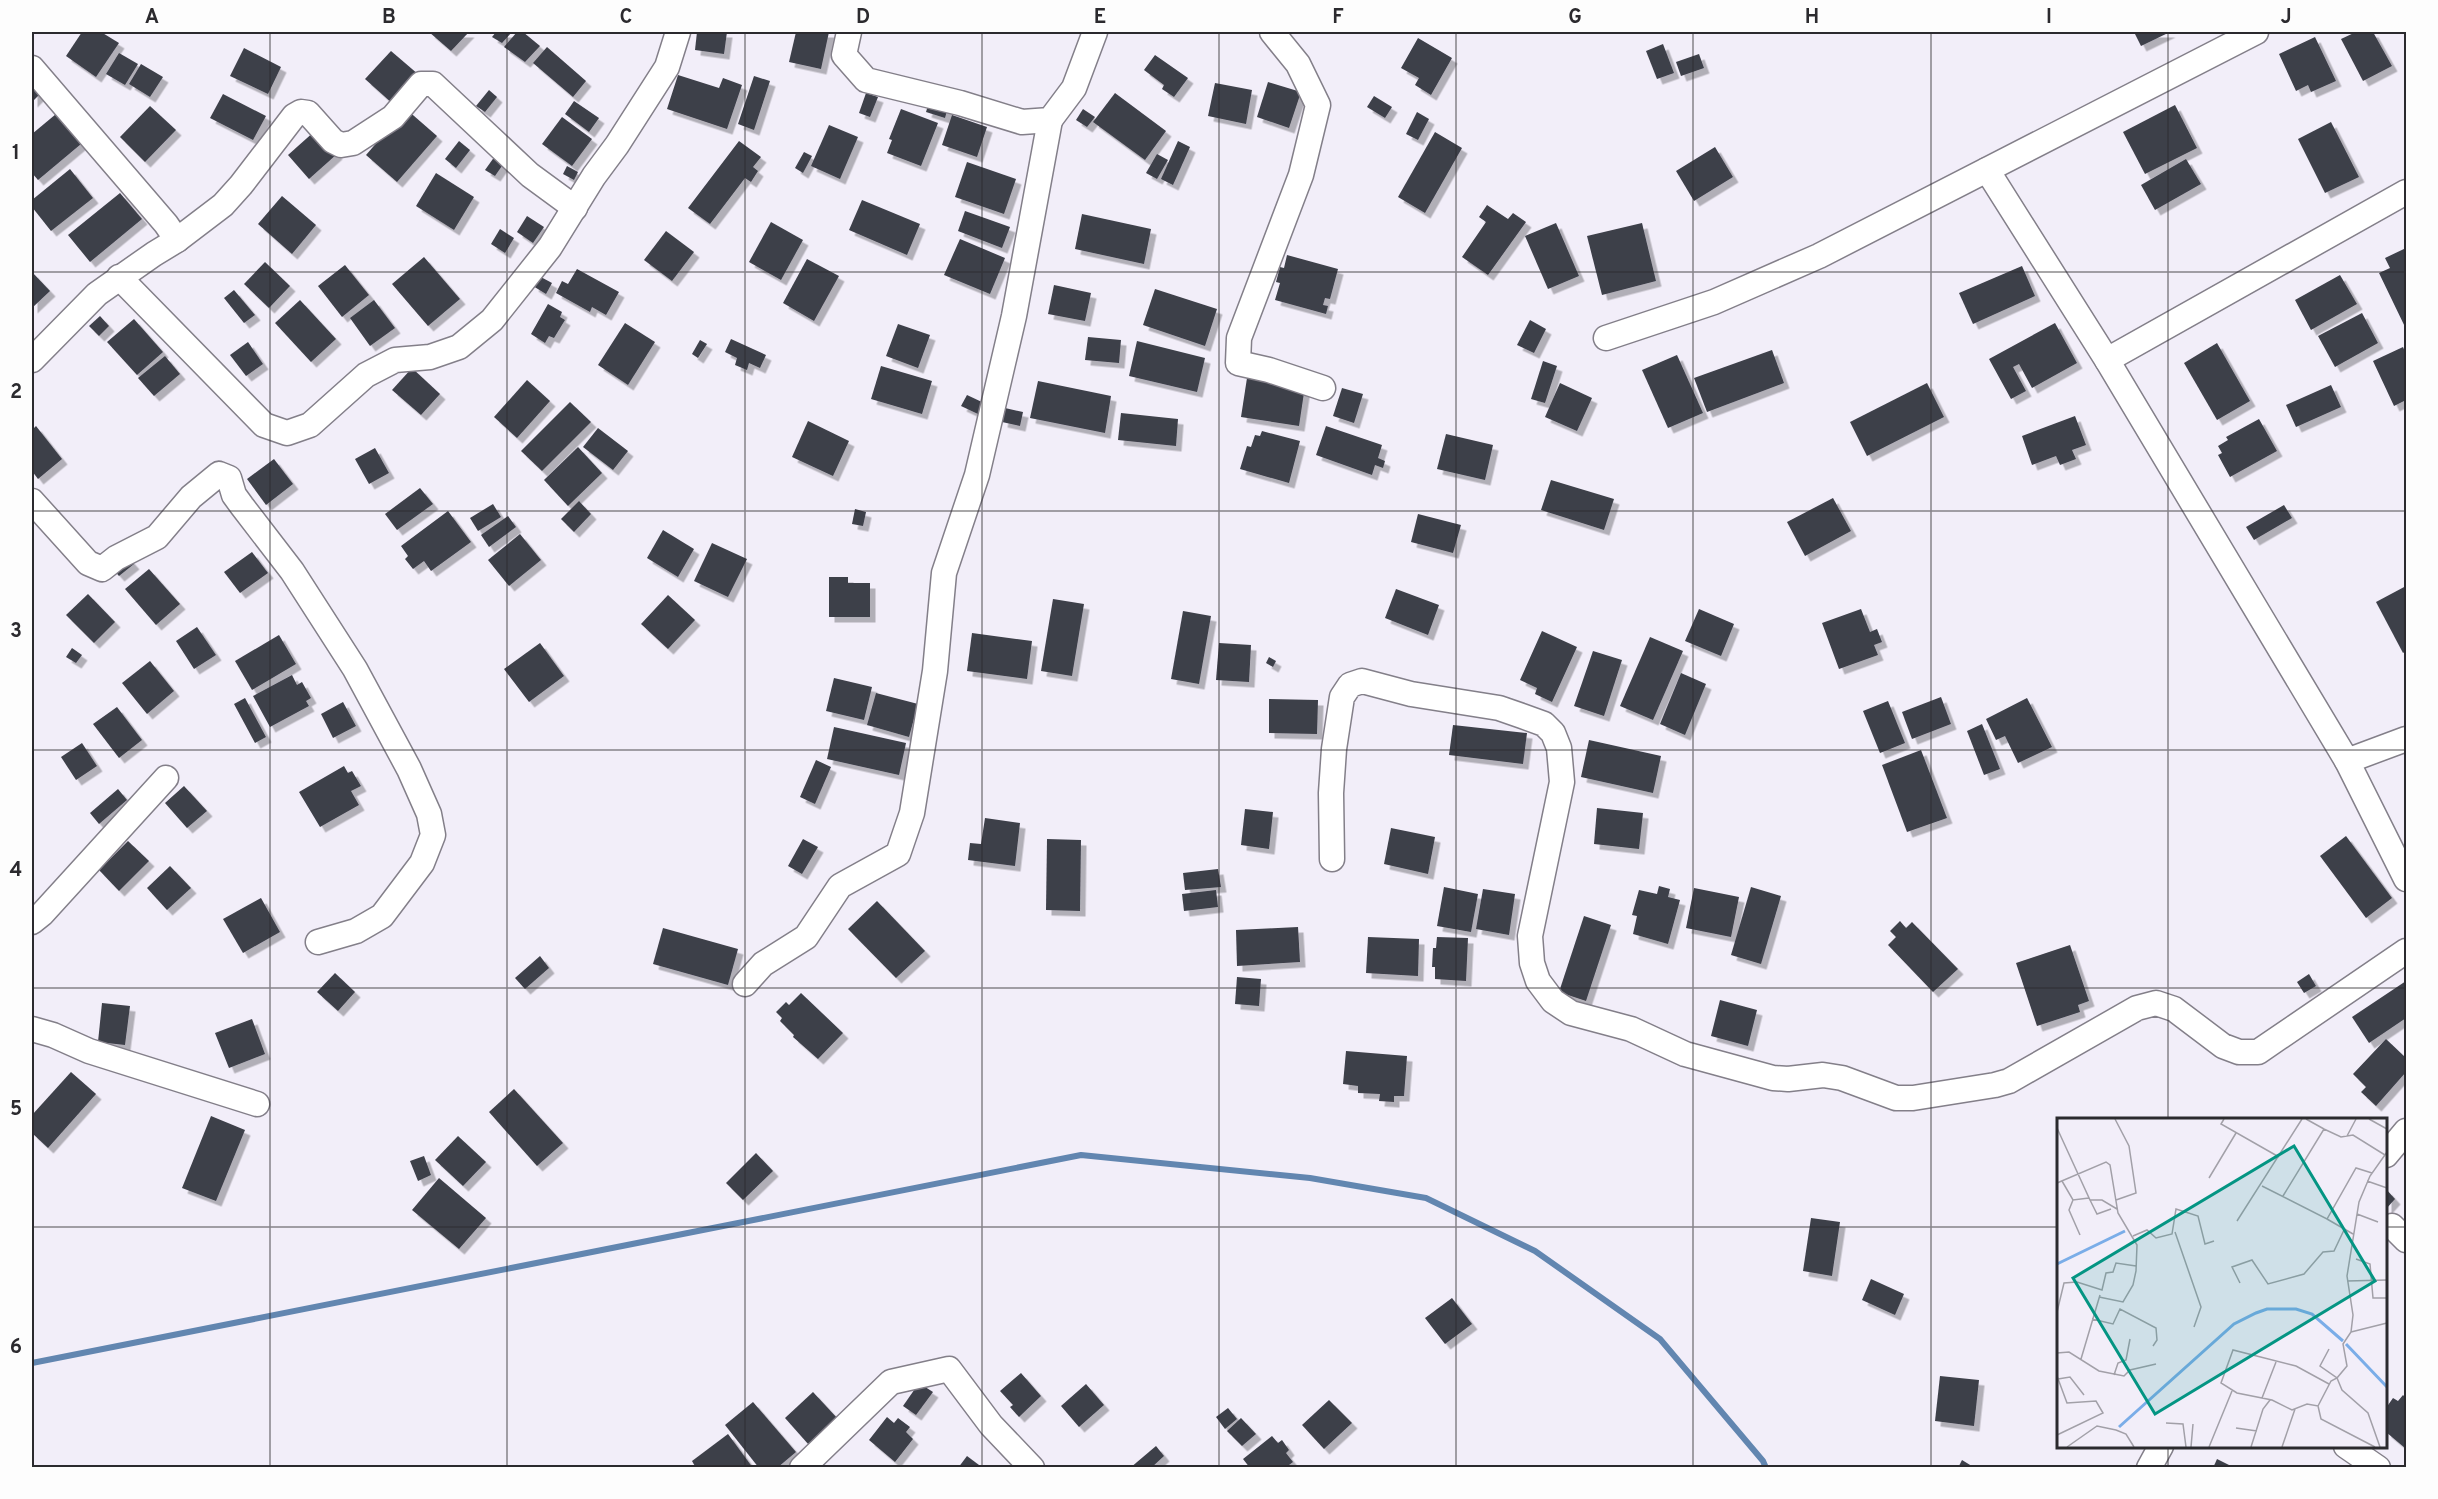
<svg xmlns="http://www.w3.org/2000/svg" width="2438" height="1499" font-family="Overpass,sans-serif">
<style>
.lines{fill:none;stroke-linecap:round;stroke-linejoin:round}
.stream{stroke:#6286b0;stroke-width:6}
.building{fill:#3d3f49;filter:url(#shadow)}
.street-casing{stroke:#837f89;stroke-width:27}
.street{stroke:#fff;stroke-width:24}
.grid{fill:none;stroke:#2b2a2e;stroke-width:1.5;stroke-opacity:0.55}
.inset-river{fill:none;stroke:#7aade8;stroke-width:3}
.inset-road{fill:none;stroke:#a2a0a8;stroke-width:1.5}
.view{fill:#049583;fill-opacity:0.15;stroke:#049583;stroke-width:3}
.inset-edge{fill:none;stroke:#2b2a2e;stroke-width:3}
.neatline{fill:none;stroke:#2b2a2e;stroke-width:2}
.grid-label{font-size:20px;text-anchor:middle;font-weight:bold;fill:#2b2a2e}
</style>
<defs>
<filter id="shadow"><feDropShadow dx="5.5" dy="5.5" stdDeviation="0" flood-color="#0004"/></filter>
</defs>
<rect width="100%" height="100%" fill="#f2eef9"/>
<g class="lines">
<path class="stream" d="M32,1363L1081,1155L1310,1178L1426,1198L1535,1251L1660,1339L1763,1461L1766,1468"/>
</g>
<g class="building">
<path d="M82,32H101L119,43L96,77L66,56Z"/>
<path d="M429,32H469L451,51Z"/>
<path d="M496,32H512L502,43L492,37Z"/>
<path d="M517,32H523L540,46L525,62L504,47Z"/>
<path d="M697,32H727L724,54L695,50Z"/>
<path d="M796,32H829L821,69L789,62Z"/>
<path d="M2134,32H2170L2141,46Z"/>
<path d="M2356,32H2373L2392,66L2363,81L2341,39Z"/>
<path d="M2315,37L2336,81L2311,92L2308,85L2296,91L2279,54Z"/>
<path d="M1418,38L1452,58L1431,95L1415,85L1419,78L1401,68Z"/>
<path d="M1663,44L1674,73L1657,79L1646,51Z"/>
<path d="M547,47L586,81L573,97L533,63Z"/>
<path d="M244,48L281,67L268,94L230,76Z"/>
<path d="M391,51L419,75L393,104L365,79Z"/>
<path d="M119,53L138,64L125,85L106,74Z"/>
<path d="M1699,54L1704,68L1681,76L1676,62Z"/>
<path d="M1155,55L1188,78L1174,97L1162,89L1164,85L1144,70Z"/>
<path d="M141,64L163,77L150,97L129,84Z"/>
<path d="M678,75L719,88L723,78L742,85L727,129L667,109Z"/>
<path d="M754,76L770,81L754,130L738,124Z"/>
<path d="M32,79L43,91L32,102Z"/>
<path d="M1268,82L1301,92L1289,128L1257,117Z"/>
<path d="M1215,83L1252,90L1246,124L1208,116Z"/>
<path d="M489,90L497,97L485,112L476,106Z"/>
<path d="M866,93L878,97L870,117L859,113Z"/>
<path d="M1115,93L1166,131L1145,160L1093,122Z"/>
<path d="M223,94L266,116L253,140L210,118Z"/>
<path d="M1374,96L1392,107L1385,118L1367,107Z"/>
<path d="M574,101L599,118L589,132L565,114Z"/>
<path d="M929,102L948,107L945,118L926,112Z"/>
<path d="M2175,105L2197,148L2145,174L2123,132Z"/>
<path d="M150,106L176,130L145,162L120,137Z"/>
<path d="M406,109L437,136L397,182L366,155Z"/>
<path d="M901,109L938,123L921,166L887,153L892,140L889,139Z"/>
<path d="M1083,109L1095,117L1087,127L1076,120Z"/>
<path d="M1417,112L1429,119L1418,140L1406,134Z"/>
<path d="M56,114L81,144L38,180L32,173V134Z"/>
<path d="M952,115L987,127L977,157L942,145Z"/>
<path d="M562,117L592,139L572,166L542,144Z"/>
<path d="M2331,122L2359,177L2325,193L2298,139Z"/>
<path d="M829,125L858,137L840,179L811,166Z"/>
<path d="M316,130L337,154L309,179L288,155Z"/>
<path d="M1435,132L1462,148L1425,213L1398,197Z"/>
<path d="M459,141L470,150L456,168L445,159Z"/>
<path d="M739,141L761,157L753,167L758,171L751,182L745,178L710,224L688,208Z"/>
<path d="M1178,141L1190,147L1173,185L1161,179Z"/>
<path d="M1715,147L1733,177L1694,201L1676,171Z"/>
<path d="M804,152L812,156L803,173L795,168Z"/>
<path d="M1157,154L1168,160L1157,179L1146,173Z"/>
<path d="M495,156L504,163L495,176L485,170Z"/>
<path d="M2186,159L2201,184L2155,210L2141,185Z"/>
<path d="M967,162L1016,179L1004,214L955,197Z"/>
<path d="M567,166L578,172L574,180L563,174Z"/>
<path d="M70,169L93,198L51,231L32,207V200Z"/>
<path d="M436,173L474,197L454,230L416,206Z"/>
<path d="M120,193L142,219L90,262L68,235Z"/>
<path d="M282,196L316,225L292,254L258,224Z"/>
<path d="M862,200L920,224L907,255L849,230Z"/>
<path d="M1487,205L1508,219L1513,213L1526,222L1488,275L1462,257L1486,222L1479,217Z"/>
<path d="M965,211L1010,227L1002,248L958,231Z"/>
<path d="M1082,214L1151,229L1144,264L1075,249Z"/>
<path d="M527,216L544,227L533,243L517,232Z"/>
<path d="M771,222L803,240L781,280L749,262Z"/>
<path d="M1556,223L1579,276L1548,289L1525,236Z"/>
<path d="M1642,223L1656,281L1602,295L1587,236Z"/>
<path d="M500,229L514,238L505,253L491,244Z"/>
<path d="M666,231L694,252L672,281L644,260Z"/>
<path d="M960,239L1005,258L990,294L944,275Z"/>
<path d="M2406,248V329L2379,273L2390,268L2385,258Z"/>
<path d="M1287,255L1338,269L1330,299L1325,298L1323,305L1328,306L1326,314L1275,300L1280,283L1276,282L1280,267L1284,268Z"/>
<path d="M424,257L460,299L428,326L392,284Z"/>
<path d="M807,259L839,276L814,321L783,303Z"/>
<path d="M265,262L290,286L269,308L244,284Z"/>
<path d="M345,265L369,295L342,317L318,286Z"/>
<path d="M2022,266L2035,296L1973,324L1959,293Z"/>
<path d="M577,269L619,292L606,315L592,307L590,312L556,293L562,281L568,284Z"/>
<path d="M32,272L50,291L32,308Z"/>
<path d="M2340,275L2357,304L2311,330L2295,300Z"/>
<path d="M539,276L552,283L546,294L533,286Z"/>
<path d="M1054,285L1091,293L1085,321L1048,314Z"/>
<path d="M1155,289L1217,309L1205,346L1143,325Z"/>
<path d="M234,290L255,315L244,323L224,298Z"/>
<path d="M300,300L336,339L311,362L275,323Z"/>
<path d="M374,300L395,328L370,346L350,318Z"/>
<path d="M548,304L562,312L560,317L565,320L554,338L549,336L545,343L531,334Z"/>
<path d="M2362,313L2378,343L2335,367L2318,336Z"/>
<path d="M100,316L109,326L99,336L89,326Z"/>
<path d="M134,319L163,352L137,375L107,342Z"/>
<path d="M1530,320L1546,329L1534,353L1517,345Z"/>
<path d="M625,323L655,342L628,385L598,365Z"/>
<path d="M2055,323L2077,363L2032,388L2019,364L2013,367L2026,391L2011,399L1989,359Z"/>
<path d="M898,324L930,335L918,368L886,356Z"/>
<path d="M1088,337L1121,340L1119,363L1085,360Z"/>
<path d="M731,339L766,355L760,368L749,363L747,370L735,365L737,358L725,352Z"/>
<path d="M700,340L707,344L698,358L692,354Z"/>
<path d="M1137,341L1205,358L1197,392L1129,376Z"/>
<path d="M248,342L263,364L246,376L230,355Z"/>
<path d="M2217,343L2250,401L2217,420L2184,363Z"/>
<path d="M2403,347L2406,354V400L2394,406L2373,361Z"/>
<path d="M1772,350L1784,383L1707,412L1694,378Z"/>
<path d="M1677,355L1703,413L1668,428L1642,370Z"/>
<path d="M165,356L180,374L154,396L138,378Z"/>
<path d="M1543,361L1557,366L1545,403L1531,399Z"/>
<path d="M881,366L932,381L922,414L871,399Z"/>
<path d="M412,368L440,394L421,415L392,390Z"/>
<path d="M1247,378L1305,386L1299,426L1241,417Z"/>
<path d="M527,380L550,401L517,438L494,417Z"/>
<path d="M1038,381L1111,396L1105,433L1030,418Z"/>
<path d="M1560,383L1592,398L1577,431L1545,417Z"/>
<path d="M1927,383L1944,417L1867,456L1850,422Z"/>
<path d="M2331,385L2341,407L2296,427L2286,405Z"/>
<path d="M1342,388L1363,394L1354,423L1333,416Z"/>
<path d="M967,395L984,403L978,414L961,406Z"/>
<path d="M570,402L591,422L542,471L521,451Z"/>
<path d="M1005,408L1023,412L1020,426L1002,422Z"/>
<path d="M1121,413L1178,419L1176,446L1118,440Z"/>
<path d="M2075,416L2086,445L2072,450L2076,459L2060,465L2056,456L2032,465L2022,436Z"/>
<path d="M2259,419L2277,451L2230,477L2218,455L2222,453L2218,446L2228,440L2226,437Z"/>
<path d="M808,421L849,441L833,476L792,457Z"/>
<path d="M36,426L62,459L38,479L32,471V430Z"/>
<path d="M1326,426L1382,445L1378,458L1385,461L1383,468L1375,465L1372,475L1316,455Z"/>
<path d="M598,428L628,451L613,470L583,447Z"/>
<path d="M1262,431L1300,441L1289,483L1240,469L1247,446L1251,447L1255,435L1260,436Z"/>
<path d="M1446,434L1493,445L1485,480L1437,469Z"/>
<path d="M578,447L602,473L568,506L544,480Z"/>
<path d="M375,448L389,473L369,484L355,459Z"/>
<path d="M274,459L293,484L266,505L247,479Z"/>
<path d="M1551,480L1614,499L1604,530L1541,510Z"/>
<path d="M420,488L433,504L397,530L385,514Z"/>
<path d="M1833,498L1851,531L1805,556L1787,522Z"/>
<path d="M579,501L591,514L574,532L561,519Z"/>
<path d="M493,504L501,517L478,531L470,518Z"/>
<path d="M2284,505L2292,518L2254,540L2246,527Z"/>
<path d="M855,509L866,512L863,526L852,524Z"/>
<path d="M448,511L471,542L431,571L424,561L413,569L405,559L408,556L401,546Z"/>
<path d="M1418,514L1461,525L1453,553L1411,542Z"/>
<path d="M508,516L516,527L489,547L481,535Z"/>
<path d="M663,530L694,549L678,577L647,558Z"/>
<path d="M520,534L541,560L509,586L488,560Z"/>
<path d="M712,543L747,559L728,597L694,581Z"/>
<path d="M252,552L268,573L240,593L224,572Z"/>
<path d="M126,555L134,564L119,576L111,567Z"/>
<path d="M149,569L180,604L156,625L125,589Z"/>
<path d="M829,577H848V583H870V617H829Z"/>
<path d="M2406,586V651L2403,653L2376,602Z"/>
<path d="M1396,589L1439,605L1428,635L1385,618Z"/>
<path d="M88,594L115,622L94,643L66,615Z"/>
<path d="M668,595L695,620L668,649L641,624Z"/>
<path d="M1053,599L1084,604L1072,676L1041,671Z"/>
<path d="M1699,609L1734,624L1721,656L1685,641Z"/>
<path d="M1861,609L1870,632L1877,629L1882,642L1874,645L1878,655L1839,669L1822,623Z"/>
<path d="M1183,611L1211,616L1199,684L1171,679Z"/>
<path d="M197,627L216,655L194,669L176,641Z"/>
<path d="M1542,631L1577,647L1552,702L1535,694L1537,688L1520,680Z"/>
<path d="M972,633L1032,641L1027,679L967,671Z"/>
<path d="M279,635L296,664L252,690L235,661Z"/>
<path d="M1650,637L1683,651L1653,720L1620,706Z"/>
<path d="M540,643L564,676L529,702L504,669Z"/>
<path d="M1219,643L1251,645L1249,682L1216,680Z"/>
<path d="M72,648L82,655L76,663L66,657Z"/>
<path d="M1593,651L1622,660L1604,716L1574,706Z"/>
<path d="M1269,657L1276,661L1273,667L1266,663Z"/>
<path d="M150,661L174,691L147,714L122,683Z"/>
<path d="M1681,673L1706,684L1685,735L1660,724Z"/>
<path d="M292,675L297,685L302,682L311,698L306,701L309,706L270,727L253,696Z"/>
<path d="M834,678L872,687L864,720L826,711Z"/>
<path d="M876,693L918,704L909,737L867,725Z"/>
<path d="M1941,697L1951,724L1912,739L1902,712Z"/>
<path d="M245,698L266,737L255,743L234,704Z"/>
<path d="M2027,698L2052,747L2018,763L2005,736L1996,740L1986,719Z"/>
<path d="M1269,699L1318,700L1317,734L1269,733Z"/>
<path d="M1888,701L1905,743L1880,753L1863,711Z"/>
<path d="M343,702L356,726L333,738L321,714Z"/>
<path d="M117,707L142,740L119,758L93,724Z"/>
<path d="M1982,724L2000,769L1984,775L1967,731Z"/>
<path d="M1453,725L1527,733L1523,764L1449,755Z"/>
<path d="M834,727L906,743L899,775L827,759Z"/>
<path d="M1589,740L1661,756L1653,793L1581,777Z"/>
<path d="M82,743L97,766L76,780L61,757Z"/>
<path d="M1921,750L1947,818L1907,832L1882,765Z"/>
<path d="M816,760L831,767L815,804L800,797Z"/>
<path d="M344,766L348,773L352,771L361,786L351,791L359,805L320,827L299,792Z"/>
<path d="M184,786L207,811L187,828L165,803Z"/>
<path d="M118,789L127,800L99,824L90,813Z"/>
<path d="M1597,808L1643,813L1639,849L1594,844Z"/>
<path d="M1245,809L1273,812L1269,849L1241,845Z"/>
<path d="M985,818L1020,823L1015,866L968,860L970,843L981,844Z"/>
<path d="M1391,828L1435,837L1428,874L1384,864Z"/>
<path d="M2346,836L2392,898L2366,918L2320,856Z"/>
<path d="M803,839L818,847L802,874L788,866Z"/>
<path d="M1047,839L1081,840L1080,911L1046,910Z"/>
<path d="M128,841L149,861L119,891L99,870Z"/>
<path d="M170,866L191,888L167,910L147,888Z"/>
<path d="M1218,869L1221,887L1185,890L1183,873Z"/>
<path d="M1659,886L1670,889L1668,897L1680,900L1668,944L1633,934L1637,916L1632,915L1639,890L1657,894Z"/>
<path d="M1444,887L1478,894L1471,932L1437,926Z"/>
<path d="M1751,887L1781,896L1761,964L1731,955Z"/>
<path d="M1694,888L1739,897L1731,937L1686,928Z"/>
<path d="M1483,889L1515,894L1509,935L1476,929Z"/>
<path d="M1216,890L1218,907L1184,911L1182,894Z"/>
<path d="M261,898L280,932L243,953L223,919Z"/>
<path d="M877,901L925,951L896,978L848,929Z"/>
<path d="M1584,916L1611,925L1586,1001L1559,992Z"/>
<path d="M1900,921L1906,928L1912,922L1958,969L1933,992L1888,945L1896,937L1890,931Z"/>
<path d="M1298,927L1300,962L1237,966L1236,930Z"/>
<path d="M663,928L738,949L728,985L653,964Z"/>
<path d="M1368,937L1419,939L1418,976L1366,973Z"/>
<path d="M1437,937L1468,938L1466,981L1435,979V967H1432L1433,948H1436Z"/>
<path d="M2070,945L2089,1001L2078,1005L2080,1012L2037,1026L2016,963Z"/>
<path d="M540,956L549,968L525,989L515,978Z"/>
<path d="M335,973L355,992L338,1011L317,992Z"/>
<path d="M2309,974L2316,986L2304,993L2297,982Z"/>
<path d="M1237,977L1261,979L1259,1006L1235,1004Z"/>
<path d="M2406,981V1018L2369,1043L2352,1017Z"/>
<path d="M801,993L843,1033L818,1059L793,1037L794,1035L780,1021L782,1018L776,1012L786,1002L789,1005Z"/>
<path d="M1720,1000L1757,1010L1748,1046L1711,1036Z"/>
<path d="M102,1003L130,1006L125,1045L98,1042Z"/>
<path d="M252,1019L265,1054L229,1068L215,1033Z"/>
<path d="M2386,1039L2406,1058V1072L2376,1106L2361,1092L2366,1087L2353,1074Z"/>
<path d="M1346,1051L1407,1056L1404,1096H1394V1102L1379,1101L1380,1094L1358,1093V1086L1343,1084Z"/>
<path d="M71,1072L96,1094L48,1148L32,1133V1115Z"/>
<path d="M514,1089L563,1143L537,1166L489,1112Z"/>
<path d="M211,1116L245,1130L216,1201L182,1188Z"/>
<path d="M458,1136L486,1162L463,1186L435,1160Z"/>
<path d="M756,1153L773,1171L743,1200L726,1183Z"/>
<path d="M424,1156L431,1175L418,1181L410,1161Z"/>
<path d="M439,1178L486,1218L459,1249L412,1210Z"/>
<path d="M2386,1189L2395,1199L2386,1209Z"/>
<path d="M1811,1218L1840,1222L1832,1276L1803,1271Z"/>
<path d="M1871,1279L1904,1294L1895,1315L1862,1300Z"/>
<path d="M1452,1298L1472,1324L1445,1344L1425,1318Z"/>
<path d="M1021,1373L1041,1396L1019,1417L1010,1407L1013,1405L1000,1391Z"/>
<path d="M1940,1376L1979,1380L1974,1426L1935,1421Z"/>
<path d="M919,1383L933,1392L916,1415L903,1406Z"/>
<path d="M1086,1384L1104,1405L1079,1427L1061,1406Z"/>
<path d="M813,1392L838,1419L809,1445L785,1418Z"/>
<path d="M2403,1395L2406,1398L2405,1448L2386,1432V1408L2393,1398L2398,1401Z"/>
<path d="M1329,1400L1352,1423L1324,1449L1302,1425Z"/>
<path d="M753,1402L796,1452L777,1468H759L725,1425Z"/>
<path d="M1228,1408L1237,1419L1225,1429L1216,1417Z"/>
<path d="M887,1417L894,1423L898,1418L910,1427L906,1432L913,1439L895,1462L869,1440Z"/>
<path d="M1241,1418L1256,1434L1242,1446L1227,1431Z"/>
<path d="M728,1434L753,1468H696L692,1461Z"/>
<path d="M1272,1436L1278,1443L1282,1440L1289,1450L1286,1453L1293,1462L1285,1468H1250L1243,1459Z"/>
<path d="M1156,1446L1164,1456L1151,1468H1130Z"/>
<path d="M967,1456L983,1468H958Z"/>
<path d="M2217,1459L2235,1468H2213Z"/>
<path d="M1962,1460L1975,1468H1958Z"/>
</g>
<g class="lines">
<defs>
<g id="street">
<path d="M849,32L844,55L866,80L960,103L1022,122L1050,120L1074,88L1095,32"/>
<path d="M1272,32L1298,64L1318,105L1301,175L1239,338L1238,363L1269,370L1323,388"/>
<path d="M32,68L166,224L177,240L223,205L241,185L294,116L301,112L308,113L333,141L341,145L353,143L393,117L421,84H433L530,175L575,208"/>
<path d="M1987,170L2107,360L2347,761L2406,739"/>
<path d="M119,277L264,425L287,433L310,425L366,375L395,360L430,357L459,347L492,320L550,247L594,176L617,145L667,67L678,32"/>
<path d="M1606,338L1714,302L1819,256L2256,32"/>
<path d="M32,360L97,294L154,254L177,240"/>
<path d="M2107,360L2406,192"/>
<path d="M32,501L88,563L102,569L116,558L157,537L191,497L219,474L229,478L234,495L242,506L292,571L355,669L409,769L429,814L433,835L422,863L382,916L356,931L318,942"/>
<path d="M2347,761L2406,879"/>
<path d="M1332,859L1331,793L1334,749L1342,697L1350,685L1362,681L1411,694L1499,708L1522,716L1544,724L1553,733L1559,748L1562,782L1530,936L1532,963L1538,981L1553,1001L1571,1013L1631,1029L1685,1054L1773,1078L1788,1079L1823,1075L1842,1078L1896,1098H1913L1995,1085L2009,1081L2137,1008L2156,1003L2174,1009L2223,1046L2239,1052H2258L2406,951"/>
<path d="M32,922L42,914L166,778"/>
<path d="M745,984L763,964L806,937L840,886L898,854L912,813L935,671L944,573L977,475L1014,316L1050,120"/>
<path d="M32,1029L53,1035L89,1051L257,1104"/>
<path d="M2386,1155L2406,1131"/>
<path d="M2392,1226L2406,1240"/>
<path d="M2346,1446L2378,1468"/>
<path d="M802,1468L891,1382L949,1369L991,1425L1032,1468"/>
<path d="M2149,1468L2161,1446"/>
</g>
</defs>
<use href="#street" class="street-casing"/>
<use href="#street" class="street"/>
</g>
<path class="grid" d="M270,32V1468M507,32V1468M745,32V1468M982,32V1468M1219,32V1468M1456,32V1468M1693,32V1468M1931,32V1468M2168,32V1120M32,272H2406M32,511H2406M32,750H2406M32,988H2406M32,1227H2058M2386,1227H2406M2168,1446V1468"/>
<g transform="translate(2057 1118)">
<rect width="330" height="330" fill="#f2eef9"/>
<path class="inset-river" d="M0,146L68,113M289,226L330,269M62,309L177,206L199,195L210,191H239L255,196L286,223"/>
<path class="inset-road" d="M58,1L72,28L79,75L59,82M167,1L164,6L222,39M249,1L267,11M312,1L330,11M0,10L33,82H45L60,91M290,18L299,1M152,60L179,15M5,63L16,82L32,80M310,63L330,70M0,65L49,44L53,47L61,95L80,127L79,153L76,167L66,184L42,179M205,68L270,101L299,50L315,55M226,78L267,11L284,19L296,17L328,37M16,82L12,92L23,117M33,82L40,96L54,91M300,96L321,104M270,101L296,116M180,103L245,1M118,114L144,189L137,209M76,118L90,112L99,120L115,116L119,91L141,98L148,126L157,123M299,141L313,146L316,180H330M290,163L330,162M183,165L175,149L195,142L211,166L247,156L266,134L277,133L287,112M0,194L7,165L20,164L45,172L49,155L56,154L59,145L79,148M35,201L56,206L63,191L99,210L100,222L96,228M294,214L330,205M272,231L263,248L280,260L274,263L261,288L250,286L235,292L215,282L180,275L164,265L176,232L239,248L272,266M0,235L12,234L42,253L67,258L73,252L99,246M24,241L43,177M57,257L61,245L69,242L73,221M0,258L10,285L39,283L46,295L0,317M1,261L13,259L27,277M205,280L219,244M261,288L264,301L318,329M109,305L126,306L129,329M179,310L200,313M59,312L69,316L77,329M10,329L40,308L59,312M134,329L136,306M152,329L175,273M194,329L206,291L213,282M225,329L238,291M323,329L311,295L285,272L280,260L290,248L286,226L294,214L296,197L290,158L302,84L313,58L330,34"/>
<path class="view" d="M237,28L318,163L98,296L16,160Z"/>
<rect width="330" height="330" class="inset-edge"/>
</g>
<rect width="2438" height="1499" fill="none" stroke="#fdfdfd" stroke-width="66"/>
<rect x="33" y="33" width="2372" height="1433" class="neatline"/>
<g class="grid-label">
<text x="152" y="23">A</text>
<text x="389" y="23">B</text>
<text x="626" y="23">C</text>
<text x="863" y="23">D</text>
<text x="1100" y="23">E</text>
<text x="1338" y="23">F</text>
<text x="1575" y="23">G</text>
<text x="1812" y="23">H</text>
<text x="2049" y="23">I</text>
<text x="2286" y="23">J</text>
<text x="16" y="159">1</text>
<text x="16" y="398">2</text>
<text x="16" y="637">3</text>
<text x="16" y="876">4</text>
<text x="16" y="1115">5</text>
<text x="16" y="1353">6</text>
</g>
</svg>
